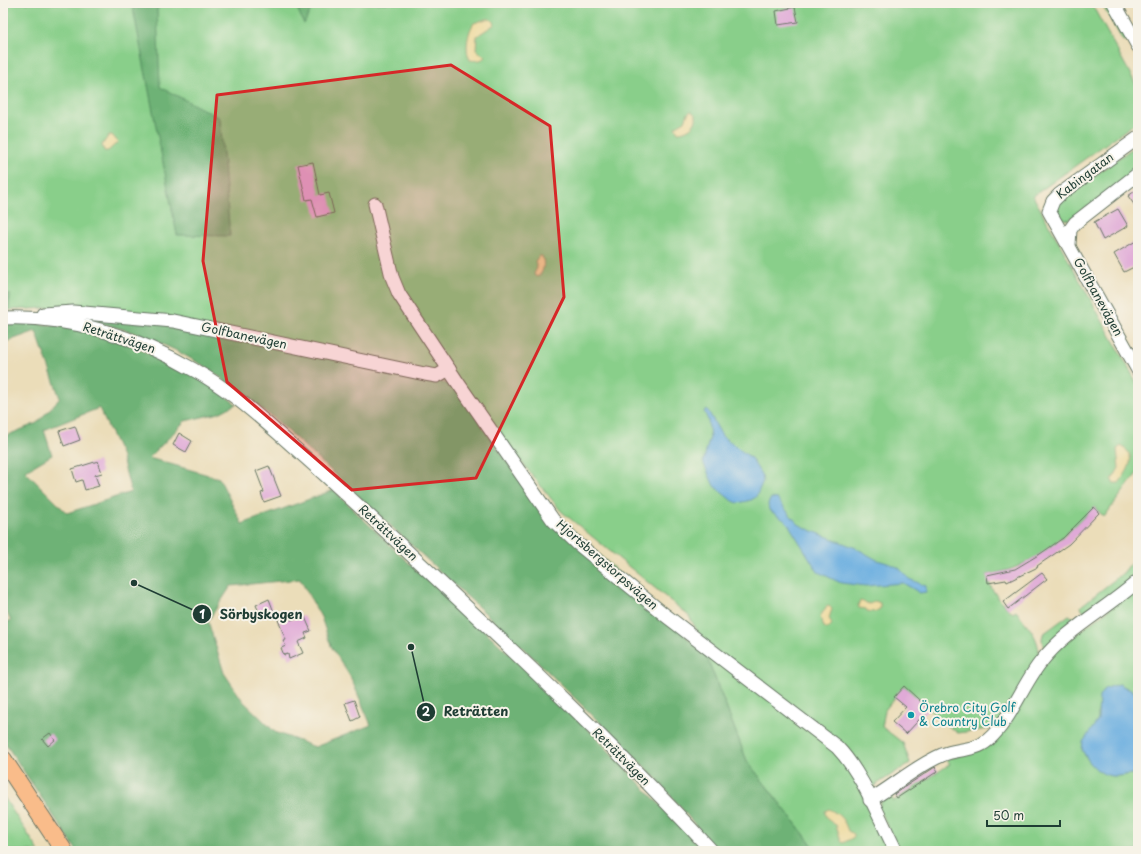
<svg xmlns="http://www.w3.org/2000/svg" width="1141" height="854" font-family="'Playpen Sans',sans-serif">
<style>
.green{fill:#89cf8a;stroke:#54865f}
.forest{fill:#6eb276;stroke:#467855;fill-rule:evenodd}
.sand{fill:#eeda9e;stroke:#868c69}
.water{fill:#6baee0;stroke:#45768a}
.building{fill:#e0aad7}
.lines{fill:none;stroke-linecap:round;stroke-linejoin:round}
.minor-casing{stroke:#667563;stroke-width:15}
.major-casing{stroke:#667563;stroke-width:19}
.minor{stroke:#fff;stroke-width:13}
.major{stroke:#f9bc8a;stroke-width:17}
.marked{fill:#d62828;fill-opacity:0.2;stroke:#d62828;stroke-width:3;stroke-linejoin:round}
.culture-dot{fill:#0f9aa8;stroke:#f7f3e8;stroke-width:1.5}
.labels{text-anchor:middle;stroke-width:4;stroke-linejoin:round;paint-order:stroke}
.street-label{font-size:12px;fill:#1f3d34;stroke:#f7f3e8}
.culture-label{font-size:12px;fill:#0d838f;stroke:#f7f3e8;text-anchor:start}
.leader{fill:none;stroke:#1f3d34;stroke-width:1.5}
.callout-dot{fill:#1f3d34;stroke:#f7f3e8;stroke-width:1.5}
.mark-label{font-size:12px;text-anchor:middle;font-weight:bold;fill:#fff}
.callout-label{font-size:13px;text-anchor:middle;font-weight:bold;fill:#1f3d34;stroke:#f7f3e8;stroke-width:4;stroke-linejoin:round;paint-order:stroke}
</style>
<rect width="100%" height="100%" fill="#f7f3e8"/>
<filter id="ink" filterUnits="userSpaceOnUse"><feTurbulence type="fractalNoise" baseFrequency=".025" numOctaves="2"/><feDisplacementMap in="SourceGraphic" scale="8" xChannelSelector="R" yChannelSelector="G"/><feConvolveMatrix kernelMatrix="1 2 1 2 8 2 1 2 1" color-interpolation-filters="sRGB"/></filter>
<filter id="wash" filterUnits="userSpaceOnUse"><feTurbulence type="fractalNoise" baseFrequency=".012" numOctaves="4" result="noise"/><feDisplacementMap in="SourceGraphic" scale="16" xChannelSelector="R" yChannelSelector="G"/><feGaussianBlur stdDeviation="0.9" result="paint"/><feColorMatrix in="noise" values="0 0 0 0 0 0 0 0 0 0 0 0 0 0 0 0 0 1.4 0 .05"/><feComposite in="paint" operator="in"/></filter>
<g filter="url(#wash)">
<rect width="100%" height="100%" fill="#ebddb9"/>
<g class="green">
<path d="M3,3H1091L1138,88V121L1033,196L1138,385V472L1104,517L1094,507C1062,539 1033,568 987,575C989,589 1002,604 1013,613L1016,611C1030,629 1040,637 1039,660L995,728L958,733L940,720L904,686L885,710L882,727L903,743L910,763L863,793L893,851H817L747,761L706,655L704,643L689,616L561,511L458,383L394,372L66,307L9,310L10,294L3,295Z"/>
<path d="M1101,3H1106L1127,36L1126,40L1123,41Z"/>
<path d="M1138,144V171L1069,220L1062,219L1057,212V203Z"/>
<path d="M1138,554V577L1090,613L1082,610L1081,606L1123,573Z"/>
<path d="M1138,587V694L1119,684L1098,711V720L1082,749C1088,764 1101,777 1119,776C1126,775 1131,773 1138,774V851H900L878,808L882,800L889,795L894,801L950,764L946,759L980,750L1057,649Z"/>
<path d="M1069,615L1074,618V622L1045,653L1042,639L1043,634Z"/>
<path d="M3,796L39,851H3Z"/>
</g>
<g class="forest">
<path d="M132,3H164L157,9L160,87L220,118L230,236L177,235Z"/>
<path d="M295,3H314L304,24Z"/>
<path d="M10,294L9,310H3V295Z"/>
<path d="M54,316L173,323L454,385L518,478L706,655L747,761L817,851H717L656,778L538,662L275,419L208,368L175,350L142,335L108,325Z"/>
<path d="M3,320L77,328L132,346L201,378L236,404L219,413L185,421L149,458L219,478L242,524L334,490L362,518L416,570L458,605L588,729L704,851H77L3,740V624L11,620L3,607V437L37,423L60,398L36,331L3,343ZM99,408L121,454L131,492L67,513L25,471L52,455L44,430ZM300,579L321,617L331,646L351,678L371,725L315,747L275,732L243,701L224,673L208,621L231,586Z"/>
</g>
<g class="sand">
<path d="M486,19H490L495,24L477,36L476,49L485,57C481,61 476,61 470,60C464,50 468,31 474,23Z"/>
<path d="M691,111L696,115C698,125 687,132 678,132L675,127L685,121L688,113Z"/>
<path d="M109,135H112L118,142L108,151H104L102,145Z"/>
<path d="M539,256H542C545,263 544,275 536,277L534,274L537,268L535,261Z"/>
<path d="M1121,446C1139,456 1127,472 1119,483H1113L1112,480L1119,468L1117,449Z"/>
<path d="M860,601L870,604L875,601L880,603V609L874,612L867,611L866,609L859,608L858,605Z"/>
<path d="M829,606L832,609L829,618L832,624L828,629L824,627L820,617L826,607Z"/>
<path d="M829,809C840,815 844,819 848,831L854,834V837L843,843L841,841L836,825C830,822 825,817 825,811Z"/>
</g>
<g class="water">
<path d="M707,409L722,436L751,458L762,476L763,481L756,497L751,500L738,503L731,500L714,486L703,462L710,437L708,420L704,411Z"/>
<path d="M771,498L777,499L797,523L805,528L856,548L877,560L891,564L899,568L909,579L926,586V592L920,593L903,583L866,586L841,583L818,572L787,522L769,510L768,504Z"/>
<path d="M1119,684L1138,694V774C1130,773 1124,776 1116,776C1100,777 1088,763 1082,749L1083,742L1098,720L1099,697L1104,689Z"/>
</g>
<g id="blocks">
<g class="building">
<path d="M795,7L798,22L778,25L776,11Z"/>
<path d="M313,162L320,195L329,193L334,213L317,217L312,199L306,200L298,165Z"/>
<path d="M1138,189V210L1128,196Z"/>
<path d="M1118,209L1128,226L1103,240L1094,222Z"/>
<path d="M1136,241L1138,245V265L1124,272L1114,254Z"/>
<path d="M75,426L80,440L64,446L59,431Z"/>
<path d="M179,433L192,441L186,452L173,445Z"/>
<path d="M98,461L102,473L95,475L99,486L85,490L82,480L76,482L72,469Z"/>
<path d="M269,466L281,496L264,502L261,493L264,492L256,471Z"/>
<path d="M1094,507L1099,513L1069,544L1037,566L1038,567L1007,582L1006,580L988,583L987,575L1015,569L1040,554L1063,538Z"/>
<path d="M1042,573L1047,579L1008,609L1003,602Z"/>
<path d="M269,599L274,612L261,617L256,605Z"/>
<path d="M304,615L311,631L305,633L307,638L298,642L303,653L289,659L288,654L284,655L281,648L286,646L283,641L286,640L278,620L289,616L291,620Z"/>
<path d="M904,686L929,709L906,734L892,722L906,707L894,697Z"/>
<path d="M354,700L360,717L352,721L345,703Z"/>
<path d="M50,733L55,740L48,746L42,739Z"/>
<path d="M935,767L938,771L897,798L894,794Z"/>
</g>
</g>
</g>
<g filter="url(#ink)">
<use href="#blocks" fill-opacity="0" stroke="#667563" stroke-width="1"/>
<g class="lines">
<defs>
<g id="minor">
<path d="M1114,3L1138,46"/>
<path d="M1138,138L1060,194L1053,201L1049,211L1138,370"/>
<path d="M375,204L392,277L399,294L458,383L553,520L578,544L665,615L837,747C863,774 879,818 896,851"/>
<path d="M1069,244L1070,230L1075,223L1138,174"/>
<path d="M43,314L73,312L173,321L425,374L437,376L449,369"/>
<path d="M3,318C70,315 137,337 194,370C225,387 252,410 278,433C311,462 344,492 376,522C490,629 606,736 712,851"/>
<path d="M870,800C894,786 916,766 942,755C957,748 974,752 988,740C1010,721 1022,686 1040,663C1066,629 1107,609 1138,581"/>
</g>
<path id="major" d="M3,759L64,851"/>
</defs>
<use href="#minor" class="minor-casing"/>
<use href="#major" class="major-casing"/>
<use href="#minor" class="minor"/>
<use href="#major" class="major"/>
</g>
</g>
<path class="marked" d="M451,65L550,126L564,297L476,478L352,490L227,382L203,261L217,95Z"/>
<circle class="culture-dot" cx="911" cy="715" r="4"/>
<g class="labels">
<g class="street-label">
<text transform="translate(1085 176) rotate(-37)" y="4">Kabingatan</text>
<text transform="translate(1098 297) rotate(61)" y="4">Golfbanevägen</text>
<text transform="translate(244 336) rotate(12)" y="4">Golfbanevägen</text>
<text transform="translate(119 338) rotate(18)" y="4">Reträttvägen</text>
<text transform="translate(388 533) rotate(43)" y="4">Reträttvägen</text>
<text transform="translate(607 565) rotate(41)" y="4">Hjortsbergstorpsvägen</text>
<text transform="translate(621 757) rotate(45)" y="4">Reträttvägen</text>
</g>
<g class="culture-label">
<text x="919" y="712">Örebro City Golf<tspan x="919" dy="14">&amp; Country Club</tspan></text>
</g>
</g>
<path class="leader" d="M134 583L202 614M411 647L426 712"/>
<g class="callout-dot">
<circle cx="134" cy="583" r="4"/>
<circle cx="411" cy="647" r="4"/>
<circle cx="202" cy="614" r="10"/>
<circle cx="426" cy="712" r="10"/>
</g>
<g class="mark-label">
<text x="202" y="619">1</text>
<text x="426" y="716">2</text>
</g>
<g class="callout-label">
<text x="261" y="619">Sörbyskogen</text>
<text x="476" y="716">Reträtten</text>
</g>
<rect width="1141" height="854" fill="none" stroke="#f7f3e8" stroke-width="16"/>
<path d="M987 820v6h73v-6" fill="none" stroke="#1f3d34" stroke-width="2"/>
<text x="993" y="820" font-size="12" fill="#1f3d34" stroke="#f7f3e8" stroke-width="3" paint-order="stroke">50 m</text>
</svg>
